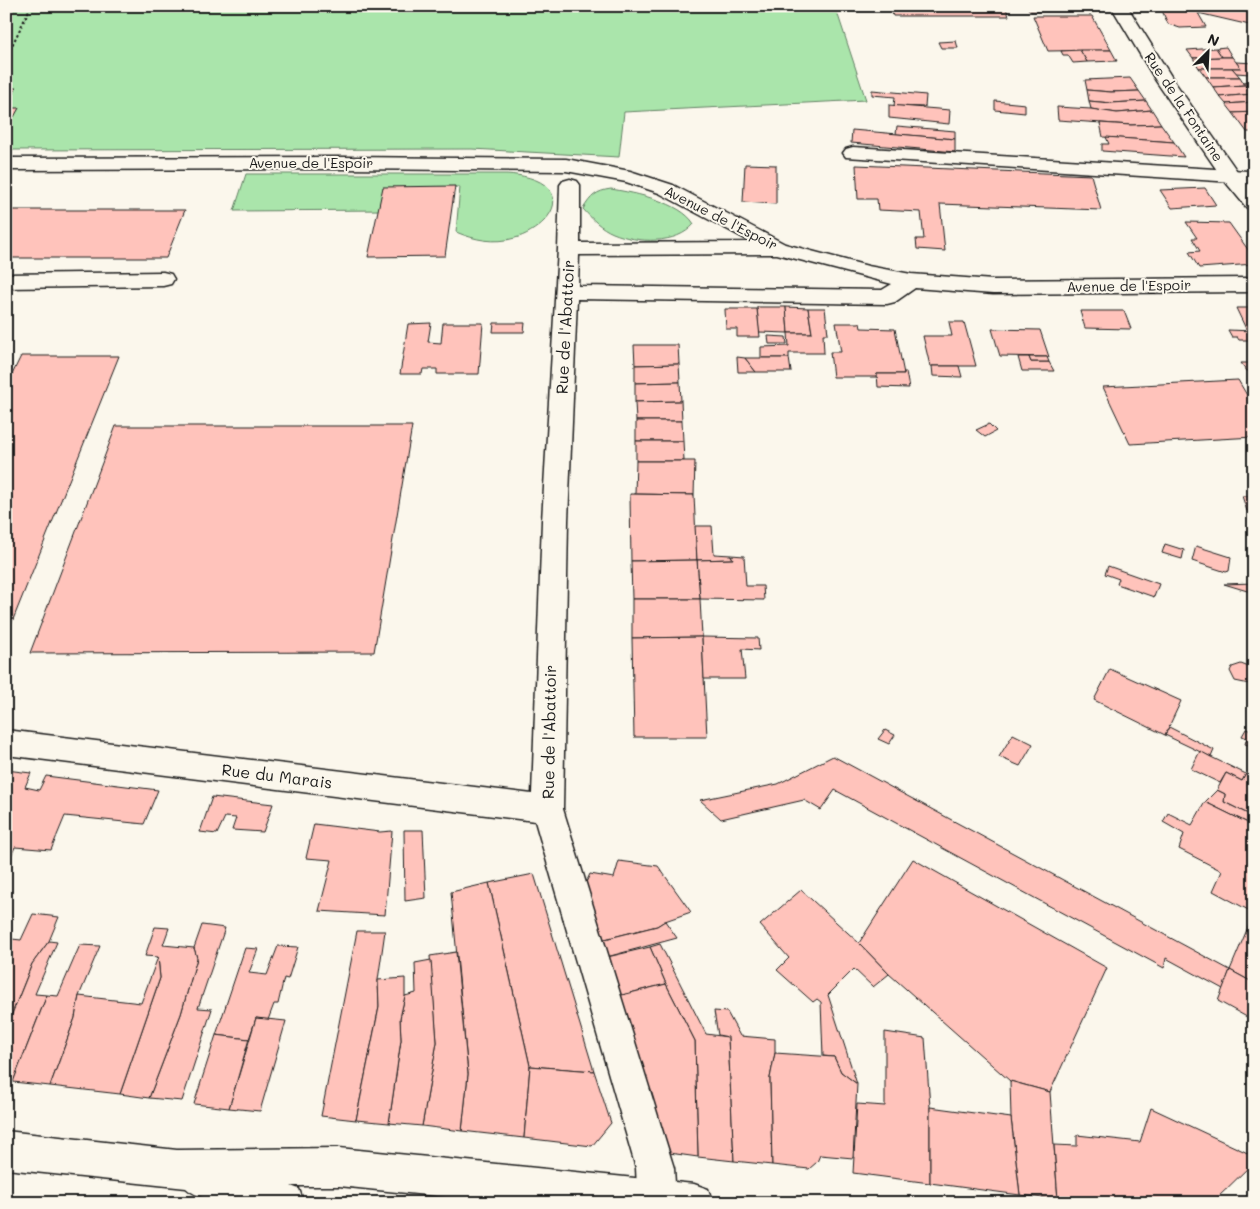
<svg xmlns="http://www.w3.org/2000/svg" width="1260" height="1209" font-family="Mali,sans-serif">
<style>
.green{fill:#aae5ab;stroke:#638064}
.building{fill:#ffc3bb;stroke:#1c1c1c}
.lines{fill:none;stroke-linecap:round;stroke-linejoin:round}
.minor-casing{stroke:#1c1c1c;stroke-width:3}
.major-casing{stroke:#1c1c1c;stroke-width:3}
.path{stroke:#1c1c1c;stroke-width:2;stroke-dasharray:2.5 2.5;stroke-linecap:butt}
.minor{fill:#fbf7ec;fill-rule:evenodd}
.major{fill:#fbf7ec;fill-rule:evenodd}
.labels{text-anchor:middle;stroke-width:4;stroke-linejoin:round;paint-order:stroke}
.far-street-label{font-size:14px;fill:#1c1c1c;stroke:#fbf7ec}
.street-label{font-size:16px;fill:#1c1c1c;stroke:#fbf7ec}
</style>
<rect width="100%" height="100%" fill="#fbf7ec"/>
<filter id="ink" filterUnits="userSpaceOnUse"><feTurbulence type="fractalNoise" baseFrequency=".02" numOctaves="2"/><feDisplacementMap in="SourceGraphic" scale="10" xChannelSelector="R" yChannelSelector="G"/><feConvolveMatrix kernelMatrix="1 2 1 2 8 2 1 2 1" color-interpolation-filters="sRGB"/></filter>
<g filter="url(#ink)">
<g class="green">
<path d="M6,6H835L866,100L624,112L619,157L472,149L6,150Z"/>
<path d="M246,174H507C520,175 540,178 549,189C566,210 533,234 515,238C495,244 475,240 456,232L460,187L391,188L387,210L234,211Z"/>
<path d="M611,189C635,193 681,202 694,224C677,245 637,243 613,233C601,228 592,219 583,209C591,196 596,191 611,189Z"/>
</g>
<g class="building">
<path d="M890,6H1005L1009,16H893Z"/>
<path d="M1039,6H1057L1059,11H1030L1027,7Z"/>
<path d="M1057,6H1086L1088,11H1059Z"/>
<path d="M1160,6H1219L1254,14V26L1198,13L1206,27L1180,28L1168,24Z"/>
<path d="M1033,16H1092L1111,50L1048,51Z"/>
<path d="M956,41L958,48H941L938,42Z"/>
<path d="M1226,47L1232,57H1222L1216,48Z"/>
<path d="M1216,48L1222,57L1193,58L1187,50Z"/>
<path d="M1080,50H1111L1117,61L1087,62Z"/>
<path d="M1080,50L1087,62L1073,63L1068,55H1063L1061,51Z"/>
<path d="M1222,57H1232L1241,68H1199L1193,58Z"/>
<path d="M1236,62L1254,63V70L1249,69L1250,74L1236,73L1232,68H1241Z"/>
<path d="M1199,68H1232L1240,77H1206Z"/>
<path d="M1206,77H1240L1245,85L1213,87Z"/>
<path d="M1130,78L1139,91L1111,92L1087,90L1085,80Z"/>
<path d="M1254,81V96L1243,82Z"/>
<path d="M1245,85L1252,94L1220,97L1213,87Z"/>
<path d="M6,88H16L11,97H6Z"/>
<path d="M872,90L926,95L925,107L894,106L895,97L872,95Z"/>
<path d="M1087,90L1111,92L1139,91L1146,101L1111,103L1089,101Z"/>
<path d="M1252,94L1254,102L1226,104L1220,97Z"/>
<path d="M995,101L1025,104V113L995,110Z"/>
<path d="M1089,101L1111,103L1146,101L1152,110L1117,113L1091,109Z"/>
<path d="M1254,102V112L1233,113L1226,104Z"/>
<path d="M889,105L950,110L949,124L889,118Z"/>
<path d="M1057,107L1091,109L1117,113L1152,110L1161,124L1131,125L1058,120Z"/>
<path d="M6,108H19L14,117H6Z"/>
<path d="M1254,112V132H1247L1233,113Z"/>
<path d="M1100,123L1131,125L1161,124L1174,142L1103,137Z"/>
<path d="M897,126L955,131V139L896,134Z"/>
<path d="M852,130L955,139V152L851,143Z"/>
<path d="M1106,137L1174,142L1184,157L1102,151V144H1109Z"/>
<path d="M745,164L776,165V204L743,202Z"/>
<path d="M856,165L1091,175L1101,210L940,204L945,251L917,249L916,239H924L921,212L878,210L877,199H858Z"/>
<path d="M455,186L445,256L368,257L383,187Z"/>
<path d="M1205,188L1216,205L1172,208L1160,190Z"/>
<path d="M6,210H185L166,258H6Z"/>
<path d="M1186,222L1229,223L1254,258V264L1199,268L1189,252L1200,251L1192,238H1197Z"/>
<path d="M757,307H786L788,333L759,332Z"/>
<path d="M786,307L808,308L812,333H788Z"/>
<path d="M808,308H825L828,334H823L824,353H789V358H761V347L789,346L788,333H812Z"/>
<path d="M1236,308H1254V331H1247Z"/>
<path d="M725,309H757L760,337H737V329H726Z"/>
<path d="M1080,311H1124L1131,329L1085,328Z"/>
<path d="M949,322H964L976,366H930L923,336H952Z"/>
<path d="M431,323L428,342L441,343L443,323H483L479,374H437V369H423L422,374H400L408,324Z"/>
<path d="M494,323H525L524,332H493Z"/>
<path d="M836,323H860L861,328L895,329L904,374H877L876,377H833L830,352H841Z"/>
<path d="M992,329L1040,330L1049,357L1000,356Z"/>
<path d="M1228,330L1254,331V340H1239L1237,337H1232Z"/>
<path d="M768,336L786,337L787,344H769Z"/>
<path d="M634,345H678L679,364L635,365Z"/>
<path d="M21,356H119L6,637V387Z"/>
<path d="M737,357L745,358L756,372H738Z"/>
<path d="M1018,357H1029L1031,362H1049L1054,371H1022Z"/>
<path d="M1029,357H1047L1049,362H1031Z"/>
<path d="M745,358H789L791,372H756Z"/>
<path d="M1241,363H1254V371H1247Z"/>
<path d="M679,364L680,382L635,383V365Z"/>
<path d="M932,366H959L962,377L933,376Z"/>
<path d="M904,372H906L909,388L878,387L877,374H904Z"/>
<path d="M1238,380L1254,407V437L1130,444L1103,387Z"/>
<path d="M680,382L681,401L635,402V383Z"/>
<path d="M681,401L682,421H636L635,402Z"/>
<path d="M636,421H682L683,441H636Z"/>
<path d="M989,424L996,431L985,437L976,430Z"/>
<path d="M116,426H412L374,652L30,653Z"/>
<path d="M636,441H683L684,461H636Z"/>
<path d="M636,461H695L694,495L635,494Z"/>
<path d="M630,494L694,495L697,560L631,561Z"/>
<path d="M1242,496H1254V511H1247Z"/>
<path d="M695,526H712L714,554L731,555L733,559L697,560Z"/>
<path d="M1165,544L1184,550L1182,559L1162,553Z"/>
<path d="M1196,546L1231,557L1229,571L1226,572L1192,561Z"/>
<path d="M731,555L744,556L746,586H763L764,600L700,599L697,560L733,559Z"/>
<path d="M697,560L700,599H632L631,561Z"/>
<path d="M1108,566L1159,584L1154,597L1117,584L1119,579L1105,574Z"/>
<path d="M1254,583V593L1224,584Z"/>
<path d="M632,599H700L702,637L632,638Z"/>
<path d="M702,637L707,737H634L632,638Z"/>
<path d="M702,637L758,638L759,650L742,649L745,679H704Z"/>
<path d="M1241,664L1254,669V685L1235,681L1230,671L1232,667Z"/>
<path d="M1110,669L1181,701L1165,735L1094,700Z"/>
<path d="M1169,727L1214,750L1211,757L1165,735Z"/>
<path d="M1246,729L1254,732V747L1245,744L1247,738L1242,736Z"/>
<path d="M885,730L895,735L889,744L878,739Z"/>
<path d="M1013,734L1033,744L1020,766L999,757Z"/>
<path d="M1200,751L1211,757L1246,774L1242,781L1226,773L1220,783L1191,769Z"/>
<path d="M833,756L1230,970L1223,989L1166,958L1164,968L835,790L821,810L804,800L721,819L700,800L778,784Z"/>
<path d="M6,770L31,773L25,787L39,790L46,776L158,790L144,824L65,816L51,850L15,847L7,866Z"/>
<path d="M1226,773L1242,781L1246,774L1254,778V817L1224,802L1225,794L1217,790Z"/>
<path d="M1217,790L1225,794L1224,802L1254,817V826L1205,802Z"/>
<path d="M212,797L273,804L263,832L232,830L236,818L225,817L217,834L200,832Z"/>
<path d="M1205,802L1254,826V913L1213,891L1222,871L1179,849L1184,834L1163,822L1168,813L1192,825Z"/>
<path d="M314,824L380,832L392,831L385,915L319,911L332,860L306,858Z"/>
<path d="M404,830H423L426,898L405,901Z"/>
<path d="M913,859L1107,968L1050,1092L1010,1081L889,974L859,943Z"/>
<path d="M619,861L658,866L691,912L665,921L657,926L597,941L582,891L590,874L614,878Z"/>
<path d="M534,874L594,1071L530,1066L489,883Z"/>
<path d="M489,883L530,1066L524,1138L462,1131L468,1074L451,892Z"/>
<path d="M801,890L859,943L889,974L873,987L854,969L828,995L857,1084L841,1072L834,1057L823,1056L821,1002L817,999L813,1002L777,970L789,958L760,925Z"/>
<path d="M33,914L59,917L49,941L32,964L6,1029V951L12,939L21,940Z"/>
<path d="M1251,920L1254,922V983L1230,970Z"/>
<path d="M665,921L677,938L603,958L597,941L657,926Z"/>
<path d="M202,925L225,928L198,1008L212,1009L182,1101L149,1098L181,1014L197,958L194,948Z"/>
<path d="M155,927L169,928L163,945L194,948L197,958L181,1014L149,1098L120,1094L160,978L158,957L145,956Z"/>
<path d="M357,931H385L378,980L379,1007L356,1120L321,1116Z"/>
<path d="M49,941L57,942L35,994L47,995L13,1082L6,1081V1029L32,964Z"/>
<path d="M660,944L706,1034L728,1037L734,1161L698,1157L695,1041L666,984L650,947Z"/>
<path d="M80,945L100,946L79,996L75,1018L50,1086L13,1082L47,995L58,996Z"/>
<path d="M278,946L298,947L288,979L284,978L278,1004H274L268,1020L256,1018L249,1039L216,1035L245,948L258,949L249,973L267,975Z"/>
<path d="M650,947L666,984L614,997L603,958Z"/>
<path d="M456,952L468,1074L462,1131L422,1126L437,1042L430,956Z"/>
<path d="M158,957L160,978L120,1094L50,1086L75,1018L79,996L141,1003Z"/>
<path d="M431,960L437,1042L422,1126L389,1123L401,1040L400,1018L405,996L416,993L415,963Z"/>
<path d="M1230,970L1254,983V1021L1218,1001Z"/>
<path d="M405,978V996L400,1018L401,1040L389,1123L356,1120L379,1007L378,980Z"/>
<path d="M666,984L695,1041L698,1157L662,1152L614,997Z"/>
<path d="M714,1011L727,1012L740,1036L775,1039V1053L770,1078L772,1165L734,1161L728,1037L718,1035Z"/>
<path d="M256,1018L286,1021L260,1111L229,1108Z"/>
<path d="M885,1032L925,1038L930,1107V1183L853,1173L857,1104L885,1106Z"/>
<path d="M216,1035L249,1039L229,1108L194,1104Z"/>
<path d="M775,1053L834,1057L841,1072L857,1084L853,1158L820,1155L817,1162L809,1169L772,1165L770,1078Z"/>
<path d="M530,1066L594,1071L611,1123L592,1146L524,1138Z"/>
<path d="M1010,1081L1050,1092L1058,1200L1020,1195L1011,1118Z"/>
<path d="M930,1107L1011,1118L1020,1195L930,1183Z"/>
<path d="M1151,1108L1254,1156V1162L1212,1203H1078L1058,1200L1054,1145L1077,1146V1135L1140,1142Z"/>
</g>
<g class="lines">
<defs>
<g id="minor">
<path d="M853,147L1248,171L1254,172V182L1248,183L846,157L843,153L846,149Z"/>
<path d="M343,157L566,159L630,171L673,185L785,244L868,266L911,274L993,280L1254,278V292L993,294L915,288L895,302L887,304L577,299L568,521L563,809L674,1168L676,1199L675,1203H628L633,1189L637,1188L636,1168L535,821L6,755V730L532,794L542,521L558,249L560,185L563,181L570,179L577,181L580,185V243L751,242L659,193L626,182L566,171L343,169L6,170V158ZM777,254L892,284L882,290L578,286L579,255Z"/>
<path d="M163,272L171,274L174,279L171,284L163,286L6,288V274Z"/>
</g>
<g id="major">
<path d="M1111,6H1127L1174,81L1237,171L1254,191V210L1247,208L1223,179L1156,81Z"/>
<path d="M6,1131L177,1150L339,1148L694,1184L708,1189L713,1203H504L339,1186H291L299,1189L304,1203C273,1203 209,1209 186,1188L6,1169Z"/>
</g>
</defs>
<use href="#minor" class="minor-casing"/>
<use href="#major" class="major-casing"/>
<path class="path" d="M6,58L31,6"/>
<use href="#minor" class="minor"/>
<use href="#major" class="major"/>
</g>
</g>
<g class="labels">
<g class="far-street-label">
<text transform="translate(1184 107) rotate(56)" y="5">Rue de la Fontaine</text>
<text x="311" y="168">Avenue de l'Espoir</text>
<text transform="translate(721 218) rotate(27)" y="5">Avenue de l'Espoir</text>
<text transform="translate(1129 286) rotate(-1)" y="5">Avenue de l'Espoir</text>
</g>
<g class="street-label">
<text transform="translate(565 327) rotate(-87)" y="6">Rue de l'Abattoir</text>
<text transform="translate(549 732) rotate(-89)" y="6">Rue de l'Abattoir</text>
<text transform="translate(277 776) rotate(7)" y="6">Rue du Marais</text>
</g>
</g>
<rect width="1260" height="1209" fill="none" stroke="#fbf7ec" stroke-width="25"/>
<rect x="12" y="12" width="1235" height="1184" fill="none" stroke="#1c1c1c" stroke-width="2" filter="url(#ink)"/>
<g transform="translate(1208 52) rotate(24)" stroke="#fbf7ec" stroke-width="4" paint-order="stroke">
<path d="M0-4L9 19L0 12L-9 19Z" fill="#1c1c1c"/>
<text y="-8" font-size="14" font-weight="bold" text-anchor="middle" fill="#1c1c1c">N</text>
</g>
</svg>
